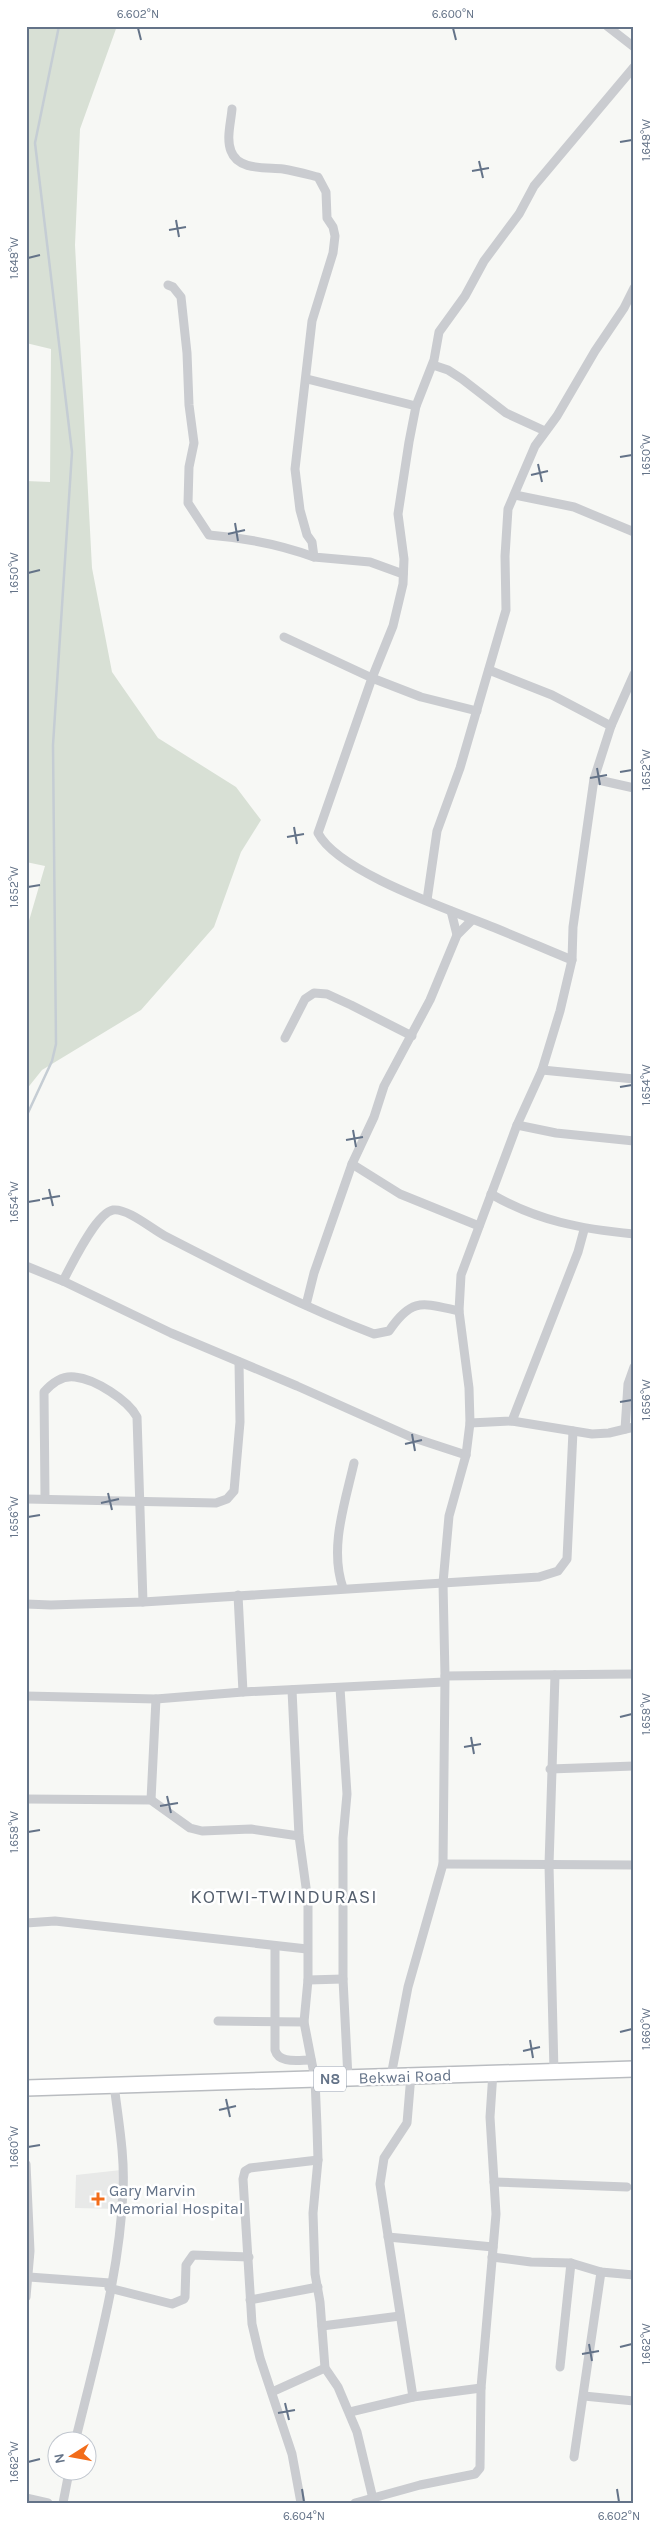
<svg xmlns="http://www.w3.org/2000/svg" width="660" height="2529" font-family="Karla,sans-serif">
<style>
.built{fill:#e8e9e8}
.green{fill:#d8e0d5}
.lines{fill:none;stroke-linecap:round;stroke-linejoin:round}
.stream{stroke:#c5cdd4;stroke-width:2.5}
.trunk-casing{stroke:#b9bcc0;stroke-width:18}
.minor{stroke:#caccd0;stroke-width:9}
.trunk{stroke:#fff;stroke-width:15}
.ticks{fill:none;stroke:#647388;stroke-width:2}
.poi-dot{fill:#f26c1a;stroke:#fff;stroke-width:2}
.labels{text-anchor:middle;stroke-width:5;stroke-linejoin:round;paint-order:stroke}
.shield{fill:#fff;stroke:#929dac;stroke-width:1}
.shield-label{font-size:15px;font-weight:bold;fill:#647388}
.street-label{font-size:16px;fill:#647388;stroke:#fff}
.poi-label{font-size:16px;fill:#647388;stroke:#fff;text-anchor:start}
.quarter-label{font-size:19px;letter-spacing:1px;fill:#535e6d;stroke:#fff}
.neatline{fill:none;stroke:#647388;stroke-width:2}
.ticks-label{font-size:12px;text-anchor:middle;fill:#647388}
</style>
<rect width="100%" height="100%" fill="#f7f8f5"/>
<path class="built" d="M121,2170L120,2209L75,2208L76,2175Z"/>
<path class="green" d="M26,26H117L80,129L75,245L92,568L112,672L158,738L236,787L261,820L241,852L214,927L141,1010L42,1070L26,1090V931L45,866L26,862V481L50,482L51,349L26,343Z"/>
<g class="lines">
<path class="stream" d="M26,1117L52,1061L56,1044L53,745L72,452L35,143L59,26"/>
<defs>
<path id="trunk" d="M26,2088L634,2069"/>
</defs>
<use href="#trunk" class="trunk-casing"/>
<g class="minor">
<path d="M607,26L634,47"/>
<path d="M232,109C231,122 226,139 231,151C238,171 267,167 283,169C295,171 306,174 318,177L326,192L327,218L333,227L335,236L333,253L312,321L295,469L300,510L307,535L312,542L314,557L370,562L403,574"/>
<path d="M168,285L173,287L181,297L187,353L189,405L194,443L189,467L188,503L209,535C246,538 279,544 314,557"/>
<path d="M433,365L448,370L462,379L506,413L545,431"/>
<path d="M307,379L416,406"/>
<path d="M515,495L574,507L634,532"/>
<path d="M284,637L372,678L421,697L477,711"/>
<path d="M489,670L552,695L611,726"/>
<path d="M594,779L634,788"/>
<path d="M427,900L437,831L460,768L506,610L505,556L508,509L535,446L557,416L595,351L624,308L634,288"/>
<path d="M451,911L457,935"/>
<path d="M572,960C545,949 518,937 490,926C448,909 338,872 318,833L372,678L393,626L403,584L404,559L398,514L409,442L416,406L434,360L439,332L465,296L484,261L519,214L534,186L634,67"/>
<path d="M285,1038L305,999L314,993L327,994L351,1005L412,1036"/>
<path d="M542,1070L634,1079"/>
<path d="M517,1125L556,1133L634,1141"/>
<path d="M352,1164L400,1194L479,1226"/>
<path d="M491,1194C538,1221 581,1229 634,1234"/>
<path d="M26,1266L63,1281L171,1333L297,1386L411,1437L466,1455"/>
<path d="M63,1281C71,1266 96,1213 113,1210C128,1208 153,1230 167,1237C235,1272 303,1307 374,1334L389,1331C412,1297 422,1303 459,1311"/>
<path d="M306,1305L314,1273L352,1164L374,1117L384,1086L430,1000L457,935L472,920"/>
<path d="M512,1421L592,1434L609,1433L634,1427"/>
<path d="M470,1423L512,1421L578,1252L584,1230"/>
<path d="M625,1429L628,1384L634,1367"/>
<path d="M45,1498L44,1392C52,1383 62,1375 75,1377C95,1379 128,1400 137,1417L143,1602"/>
<path d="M26,1499L216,1503L227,1499L234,1491L240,1422L239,1362"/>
<path d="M343,1588C329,1548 345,1503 354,1463"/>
<path d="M238,1595L243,1692"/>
<path d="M26,1604L51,1605L143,1602L539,1577L558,1571L567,1559L573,1431"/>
<path d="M445,1676L634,1674"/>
<path d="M340,1688L347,1794L343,1838V1979L348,2078"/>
<path d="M292,1690L299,1836L308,1902V1980L304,2022L315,2079L317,2127L318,2160L313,2213L315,2274L320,2302L325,2368L338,2387L357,2432L374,2503"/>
<path d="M26,1696L156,1699L243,1692L444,1682"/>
<path d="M550,1769L634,1766"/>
<path d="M26,1799L151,1800L190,1828L202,1831L251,1829L299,1836"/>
<path d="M151,1800L156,1699"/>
<path d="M443,1864L634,1865"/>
<path d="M26,1923L55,1921L307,1949"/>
<path d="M275,1946V2050C279,2064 298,2060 311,2060"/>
<path d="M308,1980L343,1979"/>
<path d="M218,2021L304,2022"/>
<path d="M554,2072L549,1865L555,1675"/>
<path d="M411,2075L407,2123L384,2158L380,2184L413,2397"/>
<path d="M391,2076L408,1987L443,1864L445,1676L443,1583L449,1516L466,1455L470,1423L469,1388L459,1311L461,1275L517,1125L542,1070L560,1011L572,960L573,927L594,779L611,726L634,674"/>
<path d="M26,2164L30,2251L26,2297"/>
<path d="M494,2182L627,2187"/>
<path d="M388,2237L493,2247"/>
<path d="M492,2257L531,2262L571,2263L601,2272L634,2275"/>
<path d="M29,2277L110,2283"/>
<path d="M109,2288L172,2304L184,2299L185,2297L186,2265L193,2255L249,2257"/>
<path d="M250,2300L318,2287"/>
<path d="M322,2326L400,2316"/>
<path d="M560,2367L571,2263"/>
<path d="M272,2392L325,2368"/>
<path d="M584,2396L634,2401"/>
<path d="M350,2412L413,2397L481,2388"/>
<path d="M75,2442C95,2360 120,2274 123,2190C125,2155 118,2119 114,2084"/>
<path d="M574,2457L601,2272"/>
<path d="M26,2498L48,2503"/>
<path d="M63,2503L69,2472"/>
<path d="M301,2503L292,2454L260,2358L252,2324L243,2179L245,2171L250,2168L318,2160"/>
<path d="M355,2503L420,2485L475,2474L480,2468L481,2388L496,2214L490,2117L493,2072"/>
</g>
<use href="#trunk" class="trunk"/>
</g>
<path class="ticks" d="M138,28L141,40M453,28L456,40M620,142L632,140M479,161L483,178M472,171L489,168M176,220L179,237M169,230L186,227M28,258L40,255M620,457L632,455M538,464L542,482M531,475L548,471M235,523L238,541M228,534L245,530M28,573L40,570M597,768L600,785M620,772L632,770M590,778L607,775M294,827L297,844M287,837L304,834M28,887L40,885M620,1087L632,1085M353,1130L356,1147M346,1140L363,1137M49,1189L53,1206M42,1199L60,1196M28,1202L40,1200M620,1402L632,1400M412,1434L415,1451M405,1444L422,1440M108,1493L112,1510M101,1503L119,1499M28,1517L40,1515M620,1717L632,1714M471,1737L474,1754M464,1747L481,1744M167,1796L171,1813M160,1806L178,1803M28,1832L40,1830M620,2032L632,2029M530,2040L533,2058M523,2051L540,2047M226,2099L230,2117M219,2110L236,2106M28,2147L40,2145M589,2344L592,2361M620,2347L632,2344M582,2354L599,2351M285,2403L289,2420M278,2413L295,2410M28,2462L40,2459M302,2489L304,2502M617,2489L619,2502"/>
<path class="poi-dot" d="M95.5 2191.5h5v5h5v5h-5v5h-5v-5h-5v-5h5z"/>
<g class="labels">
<rect class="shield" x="314" y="2066.5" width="32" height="25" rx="4"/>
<g class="shield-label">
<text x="330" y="2084">N8</text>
</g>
<g class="street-label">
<text transform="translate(405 2076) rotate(-2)" y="6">Bekwai Road</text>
</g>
<g class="poi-label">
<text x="109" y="2196">Gary Marvin<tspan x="109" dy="18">Memorial Hospital</tspan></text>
</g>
<g class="quarter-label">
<text x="284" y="1903">KOTWI-TWINDURASI</text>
</g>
</g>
<rect width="660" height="2529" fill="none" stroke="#ffffff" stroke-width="55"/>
<g transform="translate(72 2456) rotate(259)"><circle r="24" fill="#ffffff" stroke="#c1c7cf"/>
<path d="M0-4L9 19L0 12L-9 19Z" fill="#f26c1a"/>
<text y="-8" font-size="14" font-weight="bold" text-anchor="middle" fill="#647388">N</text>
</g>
<rect x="28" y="28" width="604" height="2474" class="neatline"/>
<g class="ticks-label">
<text x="138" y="18">6.602°N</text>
<text x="453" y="18">6.600°N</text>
<text transform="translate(646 140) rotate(-90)" y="4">1.648°W</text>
<text transform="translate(14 258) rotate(-90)" y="4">1.648°W</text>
<text transform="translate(646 455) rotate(-90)" y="4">1.650°W</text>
<text transform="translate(14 573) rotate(-90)" y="4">1.650°W</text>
<text transform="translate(646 770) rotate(-90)" y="4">1.652°W</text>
<text transform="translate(14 887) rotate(-90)" y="4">1.652°W</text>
<text transform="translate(646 1085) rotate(-90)" y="4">1.654°W</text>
<text transform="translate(14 1202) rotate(-90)" y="4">1.654°W</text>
<text transform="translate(646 1400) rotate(-90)" y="4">1.656°W</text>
<text transform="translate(14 1517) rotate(-90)" y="4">1.656°W</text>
<text transform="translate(646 1714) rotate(-90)" y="4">1.658°W</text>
<text transform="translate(14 1832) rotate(-90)" y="4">1.658°W</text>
<text transform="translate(646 2029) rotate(-90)" y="4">1.660°W</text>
<text transform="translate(14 2147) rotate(-90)" y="4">1.660°W</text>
<text transform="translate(646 2344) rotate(-90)" y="4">1.662°W</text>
<text transform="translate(14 2462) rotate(-90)" y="4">1.662°W</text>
<text x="304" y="2520">6.604°N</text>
<text x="619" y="2520">6.602°N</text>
</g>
</svg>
